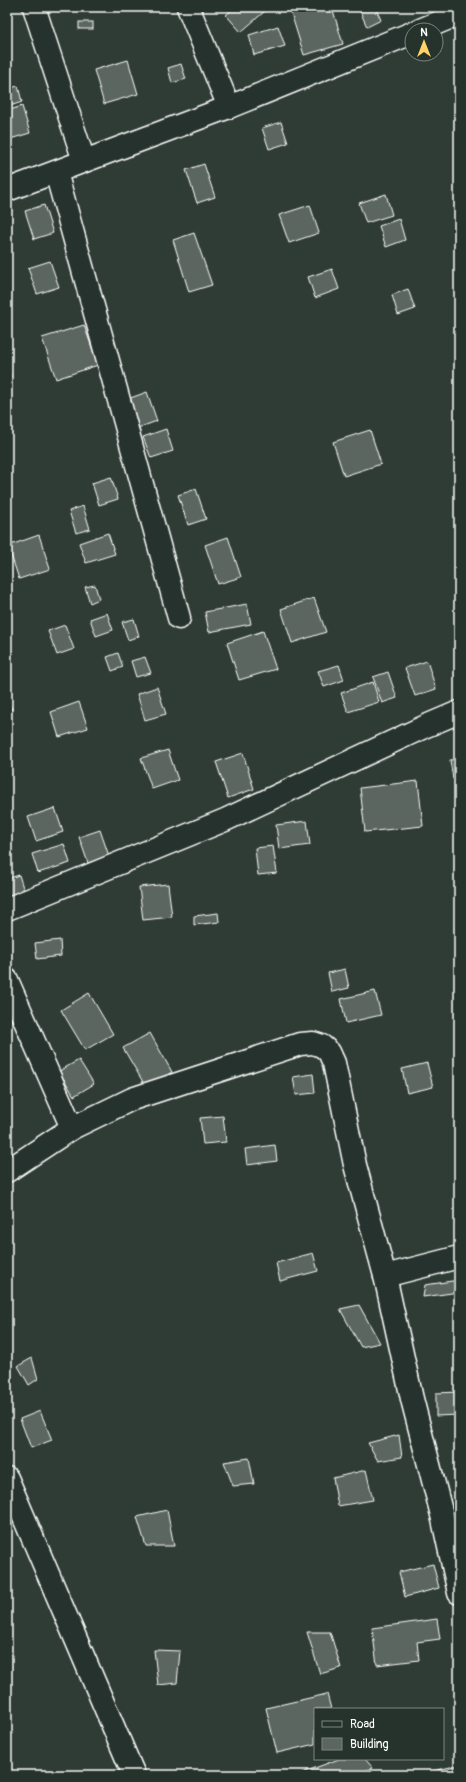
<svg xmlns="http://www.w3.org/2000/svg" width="466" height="1782" font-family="Pangolin,sans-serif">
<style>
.building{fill:#5b6661;stroke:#fff}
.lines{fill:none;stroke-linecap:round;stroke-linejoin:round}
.minor-casing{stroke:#fff;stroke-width:25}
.minor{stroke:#26332d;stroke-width:22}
</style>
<rect width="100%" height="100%" fill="#2f3b35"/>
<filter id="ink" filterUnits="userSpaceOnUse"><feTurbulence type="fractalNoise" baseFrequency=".025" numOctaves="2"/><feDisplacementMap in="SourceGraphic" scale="8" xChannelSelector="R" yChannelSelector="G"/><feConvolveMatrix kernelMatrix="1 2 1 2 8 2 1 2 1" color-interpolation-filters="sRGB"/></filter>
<g filter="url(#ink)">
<g class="building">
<path d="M235,7H262L265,11L241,32L226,15Z"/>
<path d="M312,7H332L343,44L304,55L291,13Z"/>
<path d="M367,7H375L381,20L367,27L360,11Z"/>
<rect x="79" y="22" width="14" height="7"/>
<path d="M278,26L285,46L254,55L249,35Z"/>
<path d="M128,60L138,94L104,104L94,70Z"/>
<path d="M181,64L186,79L172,83L168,68Z"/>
<path d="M18,86L22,102L7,107V89Z"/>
<path d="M22,106L30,133L7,140V111Z"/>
<path d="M281,122L288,143L269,149L262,128Z"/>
<path d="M204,164L215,197L197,203L186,170Z"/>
<path d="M386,194L392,215L366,223L359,203Z"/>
<path d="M44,205L53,233L34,239L25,211Z"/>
<path d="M310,205L319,233L289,243L279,215Z"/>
<path d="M399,219L405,240L386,247L379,226Z"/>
<path d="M194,233L212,285L189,292L173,240Z"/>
<path d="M50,261L59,287L37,294L28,268Z"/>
<path d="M332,269L339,289L315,298L308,277Z"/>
<path d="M408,289L415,309L398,315L392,295Z"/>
<path d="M84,325L98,365L56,379L42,338Z"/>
<path d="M7,363L11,377L7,378Z"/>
<path d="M147,392L157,421L135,429L125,400Z"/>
<path d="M166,429L173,451L151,458L143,437Z"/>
<path d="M370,430L381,464L344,476L333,442Z"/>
<path d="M111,477L118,499L99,505L92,483Z"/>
<path d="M196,489L206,519L188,525L178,495Z"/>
<path d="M83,506L90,529L76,533L69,511Z"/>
<path d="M108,533L115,554L86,563L79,543Z"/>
<path d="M39,535L50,569L19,579L8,546Z"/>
<path d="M228,537L241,577L218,584L205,545Z"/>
<path d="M95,585L99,599L90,603L85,587Z"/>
<path d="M314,598L326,632L292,643L281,609Z"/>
<path d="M247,604L251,624L209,632L205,612Z"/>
<path d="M107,613L113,630L96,636L90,619Z"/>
<path d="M134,619L139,636L128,640L122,622Z"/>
<path d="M65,625L74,649L57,655L48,631Z"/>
<path d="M263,631L276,669L239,680L227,643Z"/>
<path d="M118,653L123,667L112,671L107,657Z"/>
<path d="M145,657L151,673L136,677L131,661Z"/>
<path d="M427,661L436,689L415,696L405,668Z"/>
<path d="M339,665L344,680L324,687L318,671Z"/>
<path d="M388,672L397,698L382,703L373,677Z"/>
<path d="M373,682L379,702L348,712L341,693Z"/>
<path d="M157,687L166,714L145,720L137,694Z"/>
<path d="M7,700L12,709L7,712Z"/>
<path d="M79,702L88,728L59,737L51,712Z"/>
<path d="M168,750L178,780L152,789L141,758Z"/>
<path d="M243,753L254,789L228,798L216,762Z"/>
<path d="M459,759V778L453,779L450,760Z"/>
<path d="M418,781L423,826L365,832L360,788Z"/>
<path d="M55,808L63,832L36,841L28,817Z"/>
<path d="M307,821L310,845L279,849L276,825Z"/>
<path d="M100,830L109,856L88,863L79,837Z"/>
<path d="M64,844L70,863L38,873L32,854Z"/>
<path d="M273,846L277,873L258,875L255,848Z"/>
<path d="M19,875L25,894L7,899V879Z"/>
<path d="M168,884L172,917L143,920L139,887Z"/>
<path d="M218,913L219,922L194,925V916Z"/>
<path d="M60,940L61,956L37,959L35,943Z"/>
<path d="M345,969L349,988L332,992L328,973Z"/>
<path d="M375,991L381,1015L346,1023L341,999Z"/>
<path d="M89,993L113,1034L85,1050L61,1010Z"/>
<path d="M150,1033L172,1072L146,1087L123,1048Z"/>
<path d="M79,1060L94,1084L74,1096L59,1071Z"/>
<path d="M427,1063L433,1087L407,1093L402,1069Z"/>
<path d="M313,1074L315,1093L296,1095L293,1077Z"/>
<path d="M223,1116L226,1142L203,1144L200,1118Z"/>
<path d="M275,1145L277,1161L247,1165L245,1149Z"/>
<path d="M313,1253L318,1271L280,1281L276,1263Z"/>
<path d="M459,1280V1292L423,1297L425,1285Z"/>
<path d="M359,1305L380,1343L361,1347L340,1309Z"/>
<path d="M32,1358L38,1379L29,1385L18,1366Z"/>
<path d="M459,1392V1415L436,1416V1393Z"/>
<path d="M40,1411L52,1440L31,1448L20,1419Z"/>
<path d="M399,1435L402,1457L378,1461L368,1443Z"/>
<path d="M249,1458L254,1484L233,1486L224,1462Z"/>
<path d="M366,1470L373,1500L338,1506L333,1478Z"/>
<path d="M167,1510L174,1546H146L137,1517Z"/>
<path d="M433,1564L439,1588L405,1597L399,1572Z"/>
<path d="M437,1619L440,1639L417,1642L419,1660L377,1665L372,1628Z"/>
<path d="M307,1632H330L341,1668L320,1674Z"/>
<path d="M154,1650L180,1651L177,1683L158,1685Z"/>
<path d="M327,1694L331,1709H315V1744L277,1753L266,1708Z"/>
<path d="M339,1759H365L373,1768L354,1775H296Z"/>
<path d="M459,1765V1775H436L433,1771Z"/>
</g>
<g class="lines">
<defs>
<g id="minor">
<path d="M34,7L84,161"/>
<path d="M188,7L229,107"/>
<path d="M420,30L459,14"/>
<path d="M56,172L179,618"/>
<path d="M7,190L229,107L412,33"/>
<path d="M7,909L225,820L426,726L459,712"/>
<path d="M7,980L72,1128"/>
<path d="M7,1171L72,1128L132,1099L300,1044L313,1043L322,1046L329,1052L334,1063L355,1165L385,1276L412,1399L442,1515L459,1593"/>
<path d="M385,1276L459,1257"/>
<path d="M7,1478L134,1775"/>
</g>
</defs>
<use href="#minor" class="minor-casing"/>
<use href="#minor" class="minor"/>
</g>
</g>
<rect width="466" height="1782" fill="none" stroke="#26332d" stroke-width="24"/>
<rect x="12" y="12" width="442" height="1758" fill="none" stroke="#fff" stroke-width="1.5" filter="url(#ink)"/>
<rect x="314" y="1708" width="130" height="52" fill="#26332d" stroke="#7d8581"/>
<rect x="322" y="1721" width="20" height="6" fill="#26332d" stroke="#7d8581"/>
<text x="350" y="1728" font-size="12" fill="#ffffff">Road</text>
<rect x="322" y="1738" width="20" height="12" fill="#5b6661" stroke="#7d8581"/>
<text x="350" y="1748" font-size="12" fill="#ffffff">Building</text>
<g transform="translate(424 42)"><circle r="19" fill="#26332d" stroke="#7d8581"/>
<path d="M0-3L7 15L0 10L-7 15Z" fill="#ffd166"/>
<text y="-6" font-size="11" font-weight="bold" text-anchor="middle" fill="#ffffff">N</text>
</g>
</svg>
